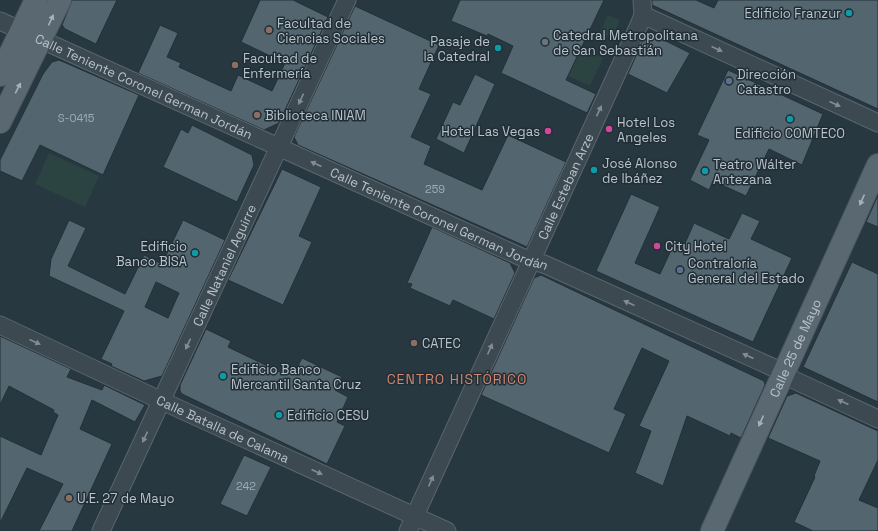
<svg xmlns="http://www.w3.org/2000/svg" width="878" height="531" font-family="'Space Grotesk',sans-serif">
<style>
.green{fill:#2b4441}
.building{fill:#53656e;stroke:#233038;fill-rule:evenodd}
.lines{fill:none;stroke-linecap:round;stroke-linejoin:round}
.minor-casing{stroke:#5a666e;stroke-width:19}
.major-casing{stroke:#49555d;stroke-width:24}
.minor{stroke:#3c4951;stroke-width:17}
.major{stroke:#5a6871;stroke-width:22}
.oneway{fill:#a6b1b9}
.oneway2{fill:#818c94}
.culture-dot{fill:#0f9aa8;stroke:#212e36;stroke-width:1.5}
.education-dot{fill:#8d6e63;stroke:#212e36;stroke-width:1.5}
.worship-dot{fill:#6b7280;stroke:#212e36;stroke-width:1.5}
.service-dot{fill:#5c6f8a;stroke:#212e36;stroke-width:1.5}
.hotel-dot{fill:#d1479c;stroke:#212e36;stroke-width:1.5}
.labels{text-anchor:middle;stroke-width:3;stroke-linejoin:round;paint-order:stroke}
.number-label{font-size:11px;fill:#a0acb4}
.poi-label{font-size:13px;fill:#b9c3cb;stroke:#212e36;text-anchor:start}
.street-label{font-size:13px;fill:#b9c3cb;stroke:#212e36}
.neighbourhood-label{font-size:14px;letter-spacing:1px;fill:#d1866e;stroke:#212e36}
</style>
<rect width="100%" height="100%" fill="#283841"/>
<g class="green">
<path d="M608,15L620,20L612,38L600,33Z"/>
<path d="M581,48L603,58L590,86L568,76Z"/>
<path d="M49,153L99,176L85,207L35,184Z"/>
</g>
<g class="building">
<path d="M72,0H117L96,44L65,29L62,25Z"/>
<path d="M260,0H293L328,17L279,123L264,130L138,73L160,25L178,33L167,57L181,63L179,67L231,91L238,75L272,91L285,63L241,42Z"/>
<path d="M460,0H604L566,80L596,94L587,113L501,73L513,46L488,34L487,36L451,21Z"/>
<path d="M652,0H696L714,8L718,0H878V109L652,5Z"/>
<path d="M355,6L439,45L419,89L431,94L411,137L431,146L424,164L482,190L508,135L566,162L527,247L298,145L294,137Z"/>
<path d="M652,34L690,53L667,93L628,74L645,35Z"/>
<path d="M59,60L139,95L103,175L40,145L22,181L0,171V160L43,74L52,62Z"/>
<path d="M728,70L823,114L802,165L769,149L746,196L713,181L709,190L690,180L709,140L697,135Z"/>
<path d="M475,74L495,84L464,153L436,139L453,102L460,105Z"/>
<path d="M192,125L252,155L254,165L237,202L163,167L181,129L188,133Z"/>
<path d="M282,169L321,187L299,236L312,242L283,305L228,280Z"/>
<path d="M631,194L660,207L635,263L660,274L673,246L682,250L694,223L729,239L742,213L760,221L751,239L792,258L753,342L596,271Z"/>
<path d="M878,195V227L866,222Z"/>
<path d="M69,220L86,228L68,266L125,294L144,255L162,264L183,220L225,240L162,376L144,381L111,366L112,364L101,359L124,311L49,276L51,259ZM156,282L179,293L168,318L145,307Z"/>
<path d="M432,227L510,263L515,273L494,319L453,300L450,306L410,288L412,284L407,283Z"/>
<path d="M852,262L878,274V402L803,367Z"/>
<path d="M541,275L764,381L765,385L741,438L731,433L730,436L687,416L663,486L635,473L651,431L639,426L669,361L642,348L614,409L626,414L609,453L481,395L534,278Z"/>
<path d="M206,329L231,341L228,347L280,372L283,365L295,372L302,358L342,377L335,390L348,397L337,422L345,426L327,464L182,394L180,391V385Z"/>
<path d="M0,336L71,369L67,377L102,390L104,385L145,405L135,422L92,400L80,429L112,444L72,531H39L63,484L27,468L0,523V436L41,455L58,415L53,412L54,410L9,386L0,405Z"/>
<path d="M796,393L878,431V460L859,500L878,508V531H813L794,522L815,477L814,476L820,461L768,438L787,396Z"/>
<path d="M244,455L271,467L247,516L220,504Z"/>
</g>
<g class="lines">
<defs>
<g id="minor">
<path d="M643,15L878,123"/>
<path id="s1" d="M0,21L530,261L544,264L783,372L794,380L878,419"/>
<path id="s2" d="M0,325L162,401L447,531"/>
<path id="s3" d="M101,531L347,0"/>
<path id="s4" d="M408,531L639,25L643,15L642,0"/>
</g>
<g id="major">
<path d="M0,75L36,0"/>
<path d="M0,122L60,0"/>
<path id="s5" d="M712,531L878,165"/>
</g>
</defs>
<use href="#minor" class="minor-casing"/>
<use href="#major" class="major-casing"/>
<use href="#minor" class="minor"/>
<use href="#major" class="major"/>
</g>
<defs><path id="oneway-solid" d="M-6-.8H1V-3.2L6.5 0L1 3.2V.8H-6Z"/></defs>
<g class="oneway">
<use href="#oneway-solid" transform="translate(51 20) rotate(-65)"/>
<use href="#oneway-solid" transform="translate(18 88) rotate(-63)"/>
<use href="#oneway-solid" transform="translate(862 200) rotate(114)"/>
<use href="#oneway-solid" transform="translate(761 421) rotate(114)"/>
</g>
<g class="oneway2">
<use href="#oneway-solid" transform="translate(717 49) rotate(25)"/>
<use href="#oneway-solid" transform="translate(301 99) rotate(115)"/>
<use href="#oneway-solid" transform="translate(835 104) rotate(24)"/>
<use href="#oneway-solid" transform="translate(599 111) rotate(-65)"/>
<use href="#oneway-solid" transform="translate(316 164) rotate(-156)"/>
<use href="#oneway-solid" transform="translate(629 303) rotate(-156)"/>
<use href="#oneway-solid" transform="translate(35 342) rotate(25)"/>
<use href="#oneway-solid" transform="translate(188 344) rotate(115)"/>
<use href="#oneway-solid" transform="translate(490 349) rotate(-66)"/>
<use href="#oneway-solid" transform="translate(748 356) rotate(-156)"/>
<use href="#oneway-solid" transform="translate(843 402) rotate(-155)"/>
<use href="#oneway-solid" transform="translate(145 437) rotate(115)"/>
<use href="#oneway-solid" transform="translate(317 472) rotate(24)"/>
<use href="#oneway-solid" transform="translate(431 481) rotate(-66)"/>
</g>
<g class="culture-dot">
<circle cx="849" cy="13" r="4"/>
<circle cx="498" cy="48" r="4"/>
<circle cx="790" cy="119" r="4"/>
<circle cx="594" cy="170" r="4"/>
<circle cx="705" cy="171" r="4"/>
<circle cx="195" cy="253" r="4"/>
<circle cx="223" cy="376" r="4"/>
<circle cx="279" cy="415" r="4"/>
</g>
<g class="education-dot">
<circle cx="269" cy="30" r="4"/>
<circle cx="235" cy="65" r="4"/>
<circle cx="257" cy="115" r="4"/>
<circle cx="414" cy="343" r="4"/>
<circle cx="69" cy="498" r="4"/>
</g>
<circle class="worship-dot" cx="545" cy="42" r="4"/>
<g class="service-dot">
<circle cx="729" cy="81" r="4"/>
<circle cx="680" cy="270" r="4"/>
</g>
<g class="hotel-dot">
<circle cx="609" cy="129" r="4"/>
<circle cx="548" cy="131" r="4"/>
<circle cx="657" cy="246" r="4"/>
</g>
<g class="labels">
<g class="number-label">
<text x="76" y="122">S-0415</text>
<text x="435" y="193">259</text>
<text x="246" y="490">242</text>
</g>
<g class="poi-label">
<text x="841" y="18" text-anchor="end">Edificio Franzur</text>
<text x="277" y="28">Facultad de<tspan x="277" dy="15">Ciencias Sociales</tspan></text>
<text x="553" y="40">Catedral Metropolitana<tspan x="553" dy="15">de San Sebastián</tspan></text>
<text x="490" y="46" text-anchor="end">Pasaje de<tspan x="490" dy="15">la Catedral</tspan></text>
<text x="243" y="63">Facultad de<tspan x="243" dy="15">Enfermería</tspan></text>
<text x="737" y="79">Dirección<tspan x="737" dy="15">Catastro</tspan></text>
<text x="265" y="120">Biblioteca INIAM</text>
<text x="617" y="127">Hotel Los<tspan x="617" dy="15">Angeles</tspan></text>
<text x="540" y="136" text-anchor="end">Hotel Las Vegas</text>
<text x="790" y="138" text-anchor="middle">Edificio COMTECO</text>
<text x="602" y="168">José Alonso<tspan x="602" dy="15">de Ibáñez</tspan></text>
<text x="713" y="169">Teatro Wálter<tspan x="713" dy="15">Antezana</tspan></text>
<text x="187" y="251" text-anchor="end">Edificio<tspan x="187" dy="15">Banco BISA</tspan></text>
<text x="665" y="251">City Hotel</text>
<text x="688" y="268">Contraloría<tspan x="688" dy="15">General del Estado</tspan></text>
<text x="422" y="348">CATEC</text>
<text x="231" y="374">Edificio Banco<tspan x="231" dy="15">Mercantil Santa Cruz</tspan></text>
<text x="287" y="420">Edificio CESU</text>
<text x="77" y="503">U.E. 27 de Mayo</text>
</g>
<g class="street-label">
<text dy="5" stroke="none"><textPath href="#s1" startOffset="158">Calle Teniente Coronel German Jordán</textPath></text>
<text dy="5" stroke="none"><textPath href="#s4" startOffset="379">Calle Esteban Arze</textPath></text>
<text dy="5" stroke="none"><textPath href="#s1" startOffset="482">Calle Teniente Coronel German Jordán</textPath></text>
<text dy="5" stroke="none"><textPath href="#s3" startOffset="293">Calle Nataniel Aguirre</textPath></text>
<text dy="5" stroke="none"><textPath href="#s5" startOffset="201">Calle 25 de Mayo</textPath></text>
<text dy="5" stroke="none"><textPath href="#s2" startOffset="246">Calle Batalla de Calama</textPath></text>
</g>
<g class="neighbourhood-label">
<text x="457" y="384">CENTRO HISTÓRICO</text>
</g>
</g>
</svg>
